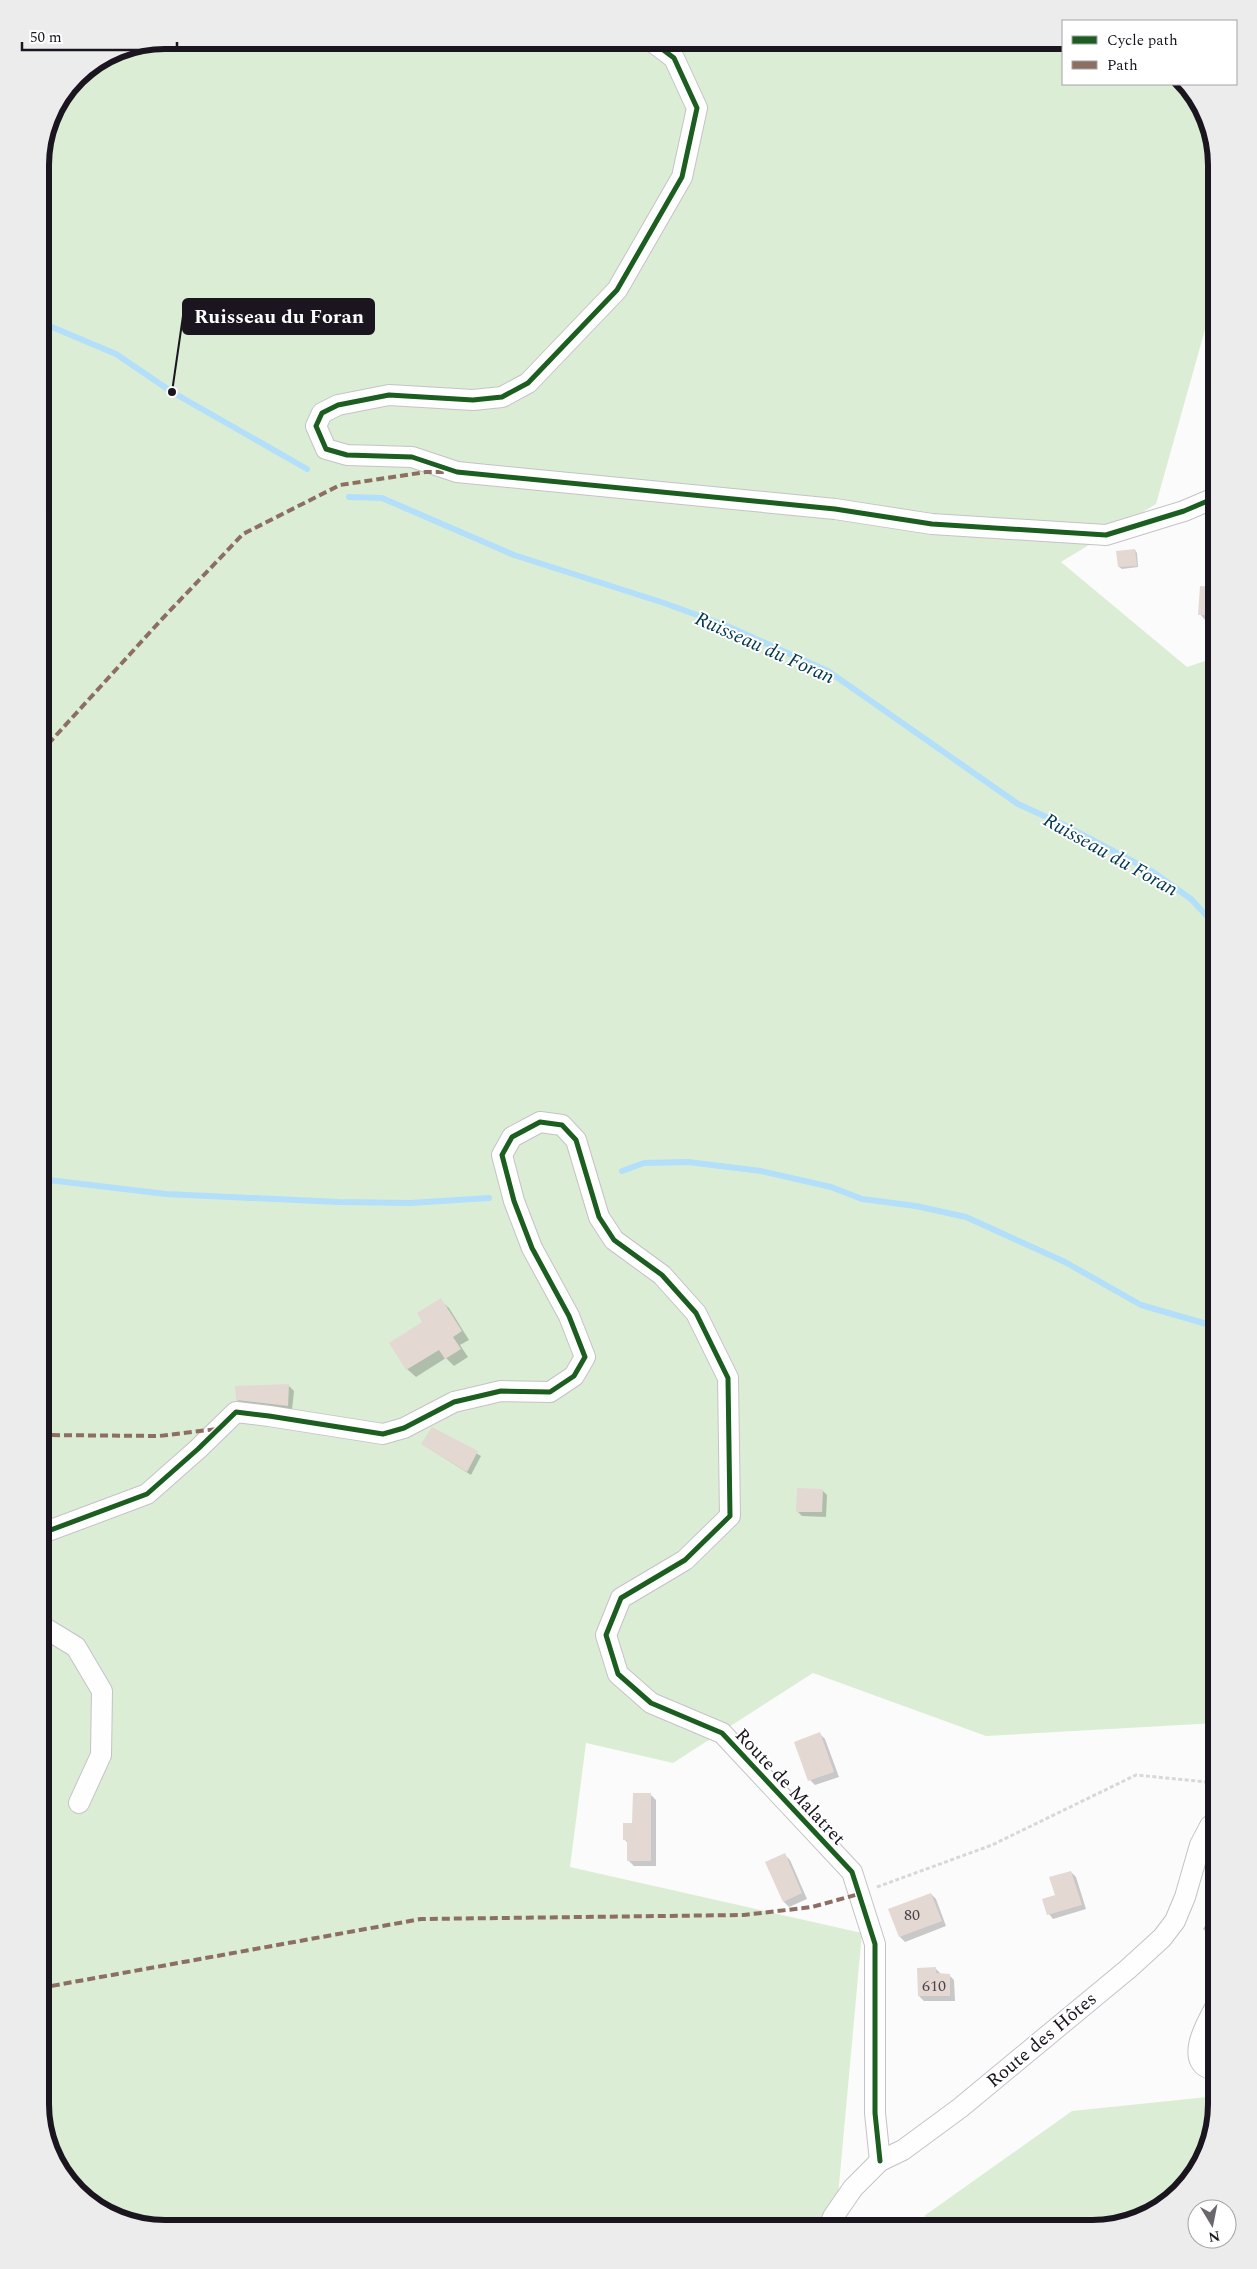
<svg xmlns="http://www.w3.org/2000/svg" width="1257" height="2269" font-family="Spectral,serif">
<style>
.green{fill:#dbeed5}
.shadow{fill:#0003}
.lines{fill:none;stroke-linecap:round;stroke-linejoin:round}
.stream{stroke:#b3dffa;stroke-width:6}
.building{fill:#e4d8d3}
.minor-casing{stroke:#c5c2c7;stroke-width:22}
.path{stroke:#d8d8d8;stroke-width:3;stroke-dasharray:4 2.5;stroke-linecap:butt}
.minor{stroke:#fefefe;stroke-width:20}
.quiet{stroke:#8d6e63;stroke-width:4;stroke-dasharray:8 4;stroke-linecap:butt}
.cycleway-casing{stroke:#fff;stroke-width:8}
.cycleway{stroke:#1b5e20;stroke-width:5}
.labels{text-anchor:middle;stroke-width:4;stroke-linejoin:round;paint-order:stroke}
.number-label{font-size:16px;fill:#4c464c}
.street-label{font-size:19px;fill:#1a151f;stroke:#fff}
.water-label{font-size:20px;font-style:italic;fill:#003751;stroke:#fff}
.rim{fill:none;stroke:#1a151f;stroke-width:6}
.leader{fill:none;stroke:#1a151f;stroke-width:2}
.callout-dot{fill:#1a151f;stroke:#fff;stroke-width:2}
.callout{fill:#1a151f;stroke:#1a151f;stroke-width:2}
.callout-label{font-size:20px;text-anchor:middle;font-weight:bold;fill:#fff}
</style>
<rect width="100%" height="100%" fill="#fbfbfb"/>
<g class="green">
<path d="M165,40H1063V84H1182L1207,117L1217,165V287L1156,504L1061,562L1187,667L1217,657V1723L986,1736L813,1673L673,1763L586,1743L570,1867L862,1933L835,2229H157L95,2208L50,2152L40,2104V157L50,117L77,76L117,49Z"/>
<path d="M1217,2096V2105L1196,2173L1140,2219L1092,2229H946L924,2216L1072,2111Z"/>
</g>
<g class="shadow">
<path d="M1214,526H1217V558L1211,553Z"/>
<path d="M1135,550L1137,553L1138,567L1122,569L1119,567Z"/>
<path d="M1217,588V620H1205L1200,614Z"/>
<path d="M440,1300L449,1308L469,1340L460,1345L468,1357L454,1366L446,1358L416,1377L407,1369L391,1344L424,1323Z"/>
<path d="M289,1386L294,1391L292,1410L242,1405L237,1400Z"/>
<path d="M432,1428L481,1456L471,1475L422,1444Z"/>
<path d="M822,1490L827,1495L826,1517L802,1516L797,1511Z"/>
<path d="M820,1734L825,1739L839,1777L815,1785L810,1780Z"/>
<path d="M651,1795L656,1800V1866H634L628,1860V1843L624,1839Z"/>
<path d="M785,1855L790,1860L807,1899L789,1907L784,1902L766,1863Z"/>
<path d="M1071,1872L1076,1877L1086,1909L1053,1919L1049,1914Z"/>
<path d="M931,1894L936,1899L946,1926L905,1942L900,1937Z"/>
<path d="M1217,1906V1940L1203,1929Z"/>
<path d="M936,1969L941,1974L949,1975L954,1980L955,2001H924L919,1996Z"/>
</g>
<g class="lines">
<g class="stream">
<path d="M40,322L116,354L172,392L307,469"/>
<path d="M349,497L382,498L514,555L664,603L727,626L828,671L1018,804L1064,825L1153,872L1191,899L1217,927"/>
<path d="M622,1171L644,1163L688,1162L761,1171L831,1187L862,1199L916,1206L966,1217L1065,1262L1141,1305L1217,1327"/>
<path d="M40,1179L166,1194L339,1202L410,1203L489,1198"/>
</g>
</g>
<g class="building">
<path d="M1135,549L1137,566L1118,567L1116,551Z"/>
<path d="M1200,586L1217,587V615H1198Z"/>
<path d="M441,1298L462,1331L453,1337L461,1349L445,1359L439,1350L406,1370L389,1343L422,1322L417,1313Z"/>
<path d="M289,1384L288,1406L236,1400L235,1386Z"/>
<path d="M432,1427L478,1451L467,1472L421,1444Z"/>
<path d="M797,1488L823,1489L822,1512H796Z"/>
<path d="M820,1732L834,1772L808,1781L794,1742Z"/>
<path d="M633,1793H651V1861H627V1840H623V1823H632Z"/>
<path d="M785,1853L802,1893L783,1902L765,1862Z"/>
<path d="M1071,1871L1082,1905L1047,1915L1042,1899L1055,1895L1049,1877Z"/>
<path d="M931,1893L942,1921L899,1937L888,1909Z"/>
<path d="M936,1967V1973L950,1974V1996H918L917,1968Z"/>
</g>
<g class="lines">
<defs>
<g id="minor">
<path d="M650,40L674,58L697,108L682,177L617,290L528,383L502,397L473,400L389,395L338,405L322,413L316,426L326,449L347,455L412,457L457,472L835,509L932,524L1106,535L1184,511L1217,497"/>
<path d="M40,1534L147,1494L198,1449L236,1412L269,1416L383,1434L404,1428L454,1402L501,1391L550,1392L574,1376L585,1357L569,1316L532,1248L514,1201L502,1155L512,1137L540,1122L562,1125L576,1140L599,1217L614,1240L662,1275L696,1313L728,1378L730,1516L685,1560L621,1598L606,1635L618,1674L651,1703L722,1733L852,1872L875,1944V2113L880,2161"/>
<path d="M40,1625L76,1647L102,1691L101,1755L79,1803"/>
<path d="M1217,2070C1180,2067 1208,2020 1217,2004"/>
<path d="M828,2229L833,2217L853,2188L880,2161L903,2150L960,2108L1128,1969L1162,1938L1175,1921L1185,1897L1200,1845L1210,1826L1217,1821"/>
</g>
</defs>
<use href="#minor" class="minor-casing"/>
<path class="path" d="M877,1887L992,1845L1136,1775L1217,1783"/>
<use href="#minor" class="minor"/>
<g class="quiet">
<path d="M40,753L162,619L243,534L340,485L426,472H444"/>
<path d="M40,1435L159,1436L217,1429"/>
<path d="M40,1988L421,1919L744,1915L812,1907L859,1894"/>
</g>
<defs>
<g id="cycleway">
<path d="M650,40L674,58L697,108L682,177L617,290L528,383L502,397L473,400L389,395L338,405L322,413L316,426L326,449L347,455L412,457L457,472L835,509L932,524L1106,535L1184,511L1217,497"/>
<path d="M40,1534L147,1494L198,1449L236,1412L269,1416L383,1434L404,1428L454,1402L501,1391L550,1392L574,1376L585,1357L569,1316L532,1248L514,1201L502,1155L512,1137L540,1122L562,1125L576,1140L599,1217L614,1240L662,1275L696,1313L728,1378L730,1516L685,1560L621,1598L606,1635L618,1674L651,1703L722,1733L852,1872L875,1944V2113L880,2161"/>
</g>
</defs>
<use href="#cycleway" class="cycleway-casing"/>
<use href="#cycleway" class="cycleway"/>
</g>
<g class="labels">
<g class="number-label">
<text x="912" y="1920">80</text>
<text x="934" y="1991">610</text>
</g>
<g class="street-label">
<text transform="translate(791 1786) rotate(47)" y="7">Route de Malatret</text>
<text transform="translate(1041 2039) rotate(-40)" y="7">Route des Hôtes</text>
</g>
<g class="water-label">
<text transform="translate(765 647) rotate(24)" y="7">Ruisseau du Foran</text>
<text transform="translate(1111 854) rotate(29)" y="7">Ruisseau du Foran</text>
</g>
</g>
<path d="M0 0H1257V2269H0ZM165 49H1092A116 116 0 0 1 1208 165V2104A116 116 0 0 1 1092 2220H165A116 116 0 0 1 49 2104V165A116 116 0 0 1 165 49Z" fill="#edeced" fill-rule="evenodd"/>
<path class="rim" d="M165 49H1092A116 116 0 0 1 1208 165V2104A116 116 0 0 1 1092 2220H165A116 116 0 0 1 49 2104V165A116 116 0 0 1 165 49Z"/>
<path class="leader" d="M172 392L183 316"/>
<circle class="callout-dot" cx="172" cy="392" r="5"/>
<rect class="callout" x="183" y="299" width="191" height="35" rx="5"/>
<g class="callout-label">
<text x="279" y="323">Ruisseau du Foran</text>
</g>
<rect x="1062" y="20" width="175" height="65" fill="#ffffff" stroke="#a3a1a5"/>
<rect x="1072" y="36" width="25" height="8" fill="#1b5e20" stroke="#a3a1a5"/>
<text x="1107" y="45" font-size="15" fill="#1a151f">Cycle path</text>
<rect x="1072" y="61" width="25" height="8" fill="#8d6e63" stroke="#a3a1a5"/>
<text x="1107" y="70" font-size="15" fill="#1a151f">Path</text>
<g transform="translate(1212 2224) rotate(170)"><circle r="24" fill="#ffffff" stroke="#a3a1a5"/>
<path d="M0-4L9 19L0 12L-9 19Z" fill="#69666c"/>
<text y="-8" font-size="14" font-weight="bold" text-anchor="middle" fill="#1a151f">N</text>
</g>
<path d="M22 42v8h155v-8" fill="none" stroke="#1a151f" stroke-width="2.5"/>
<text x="30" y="42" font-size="15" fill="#1a151f" stroke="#ffffff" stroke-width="4" paint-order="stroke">50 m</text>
</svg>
